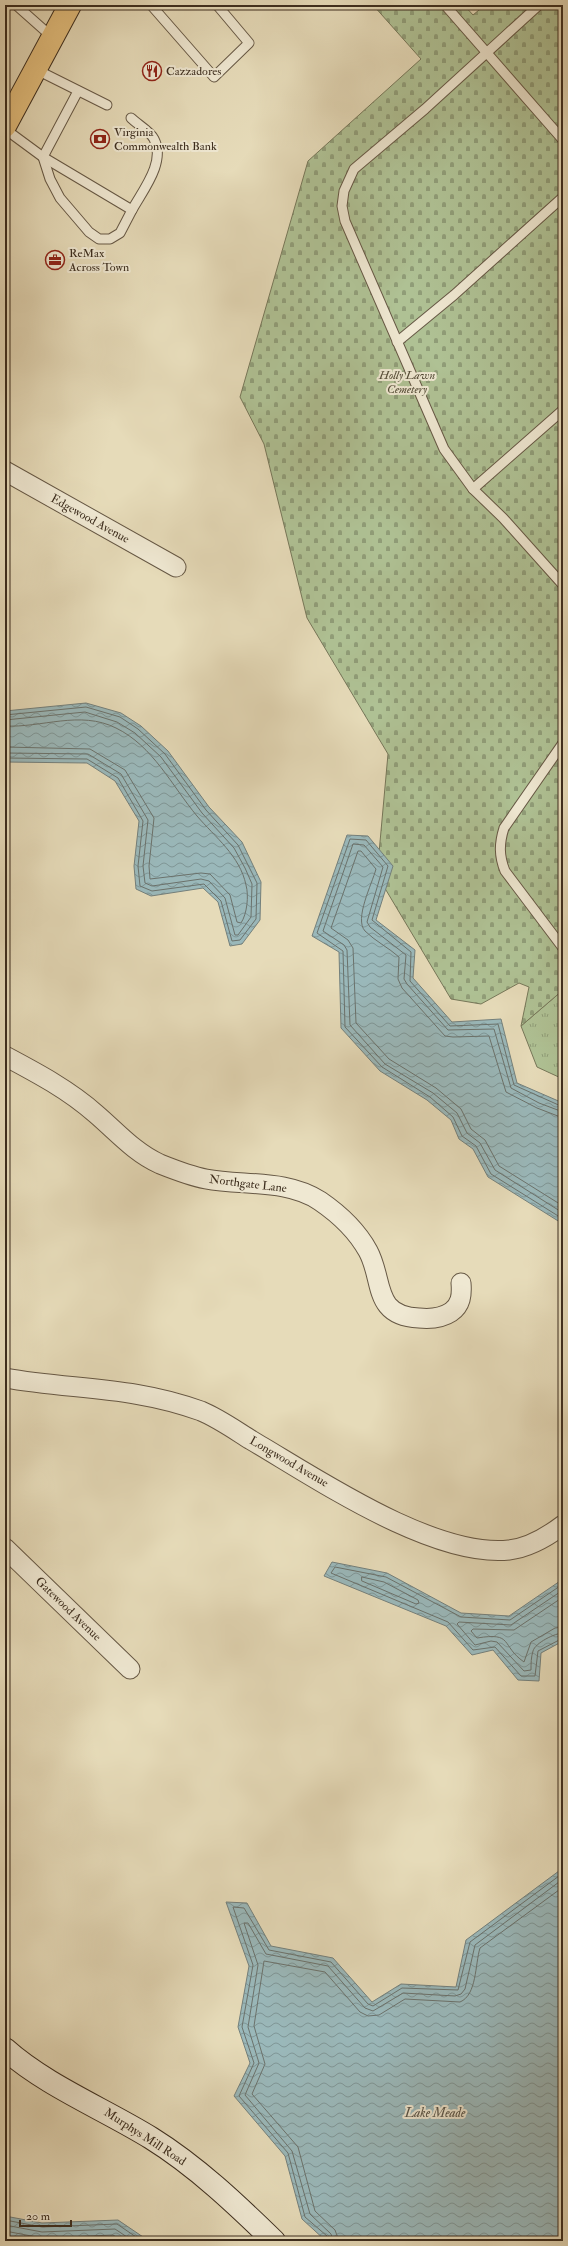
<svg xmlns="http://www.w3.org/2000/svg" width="568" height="2246" font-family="'IM FELL Double Pica',serif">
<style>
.grass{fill:url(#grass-tufts);stroke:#767759}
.cemetery{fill:url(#cemetery-stones);stroke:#767759}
.water{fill:url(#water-waves);stroke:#74807c}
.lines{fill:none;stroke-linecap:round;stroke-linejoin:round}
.shore{stroke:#6b726c;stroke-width:1}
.lane-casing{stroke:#665845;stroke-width:11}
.street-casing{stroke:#665845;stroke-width:21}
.secondary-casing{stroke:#3c2d1e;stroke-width:24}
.primary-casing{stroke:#3c2d1e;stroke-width:24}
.lane{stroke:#efe8d2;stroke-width:9}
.street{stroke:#efe8d2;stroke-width:19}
.secondary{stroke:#efe8d2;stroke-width:22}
.primary{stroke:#e3be7c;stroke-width:22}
.labels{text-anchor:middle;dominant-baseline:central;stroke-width:4;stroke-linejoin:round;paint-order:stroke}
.poi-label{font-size:12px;fill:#3c2d1e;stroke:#efe8d2;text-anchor:start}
.park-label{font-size:12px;font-style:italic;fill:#534b36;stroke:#efe8d2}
.street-label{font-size:12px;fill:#3c2d1e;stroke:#efe8d2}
.water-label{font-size:13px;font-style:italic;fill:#545045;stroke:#efe8d2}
</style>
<defs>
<pattern id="grass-tufts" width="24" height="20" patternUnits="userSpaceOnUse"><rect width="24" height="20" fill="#afc194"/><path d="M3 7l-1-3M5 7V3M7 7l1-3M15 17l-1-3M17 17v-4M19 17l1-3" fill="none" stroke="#909d78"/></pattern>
<pattern id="cemetery-stones" width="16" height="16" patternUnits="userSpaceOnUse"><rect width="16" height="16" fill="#afc194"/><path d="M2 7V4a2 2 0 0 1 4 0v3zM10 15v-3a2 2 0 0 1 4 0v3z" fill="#909d78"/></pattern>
<pattern id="water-waves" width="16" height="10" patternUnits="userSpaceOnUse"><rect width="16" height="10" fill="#9ab8ba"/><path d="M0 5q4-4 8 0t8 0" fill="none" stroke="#7f9697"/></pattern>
</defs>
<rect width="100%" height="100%" fill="#e6dbb9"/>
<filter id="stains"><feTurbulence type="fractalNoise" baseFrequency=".005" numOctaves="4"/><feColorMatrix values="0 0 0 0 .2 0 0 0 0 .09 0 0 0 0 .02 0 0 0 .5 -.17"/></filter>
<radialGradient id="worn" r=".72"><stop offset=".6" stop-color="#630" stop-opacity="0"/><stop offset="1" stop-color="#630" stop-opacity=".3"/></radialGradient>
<path class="grass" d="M563 990V1079L537 1067 521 1026Z"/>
<path class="cemetery" d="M373 5H464L473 15 485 5H563V990L521 1026 529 987 519 983 481 1004 451 999 377 875 388 754 307 618 264 444 240 397 308 161 421 59Z"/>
<g class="water">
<path d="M86 703 121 713 141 726 168 751 209 807 242 842 261 882 260 920 242 944 230 946 218 902 203 888 151 896 136 889 134 866 139 821 115 781 87 763 5 762V711Z"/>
<path d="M347 835 368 836 393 866 376 920 415 950 413 978 452 1022 501 1019 517 1083 563 1103V1224L488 1177 473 1149 459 1139 451 1120 427 1100 380 1071 341 1028 339 952 312 936Z"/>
<path d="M332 1562 387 1573 461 1613 509 1616 563 1579V1641L541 1653 539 1681 518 1680 493 1650 472 1655 446 1626 324 1576Z"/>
<path d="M563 1868V2241H326L302 2219 285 2156 234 2096 250 2063 238 2027 249 1966 226 1902 247 1903 271 1946 333 1958 372 2002 401 1984 456 1987 466 1940Z"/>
<path d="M5 2216 42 2223 118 2220 149 2241H5Z"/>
</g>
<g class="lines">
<g class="shore">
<path d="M5 715 86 707 120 717 138 729 165 754 206 810 238 845 257 883 256 919 240 940 232 941 221 901 204 884 152 891 140 886 138 866 143 821 118 778 87 759 5 758"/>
<path d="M5 720 85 712 117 722 135 733 161 757 202 813 234 848 245 868 252 884 251 917 238 935H235L225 898 209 881 201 879 152 886 145 883 143 866 148 820 121 774 88 754 5 753"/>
<path d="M5 726C42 728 80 710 116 728 153 746 172 786 197 816 215 837 240 856 246 885 249 896 247 914 241 923L237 922 230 895 210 874 201 873 150 879 149 866 154 818 125 770 90 749 5 747"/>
<path d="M563 1107 514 1085 498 1024 450 1026 410 981 411 952 372 920 388 866 366 840 350 839 317 933 343 951 345 1027 382 1067 430 1097 453 1117 462 1136 476 1146 491 1174 563 1219"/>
<path d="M563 1112 539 1103 511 1088 494 1029 448 1030 407 984 404 979 406 955 370 927 367 922 383 867 364 845 353 844 323 931 344 945 347 950 350 1025 385 1064 433 1093 457 1113 467 1133 480 1143 495 1170 563 1213"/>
<path d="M563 1118 537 1108 506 1092 489 1036 453 1037 445 1036 402 988 398 979 399 957C389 948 375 941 365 931 354 919 372 884 376 869L361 851H358L331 928 348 940 353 948 356 1023 389 1059 436 1088 461 1109 471 1129 485 1140 499 1166 563 1206"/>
<path d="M362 1577 384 1582 418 1600 419 1603 416 1604 362 1581Z"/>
<path d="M563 1584 510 1620 461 1617 386 1577 335 1567 331 1573 448 1622 473 1650 495 1647 521 1676H535L538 1651 563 1638"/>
<path d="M563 1590 511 1625 459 1622 457 1624 475 1645 491 1641 497 1642 524 1671 531 1670C531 1664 531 1657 533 1651 535 1643 555 1633 563 1633"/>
<path d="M563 1597 514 1630 473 1629 471 1631 477 1638C514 1632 500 1645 524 1662L531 1642 555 1628 563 1627"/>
<path d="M5 2220 42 2227 117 2224 142 2241"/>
<path d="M5 2225 42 2232 115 2229 133 2241"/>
<path d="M5 2231 42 2238 113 2235 123 2241"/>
<path d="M328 2241 327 2236 305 2217 288 2153 239 2096 254 2063 242 2027 253 1965 233 1907 244 1908 269 1950 331 1962 368 2004 373 2006 402 1988 458 1990 470 1942 563 1873"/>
<path d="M333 2241 331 2234 310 2214 292 2151 245 2095 259 2063 248 2027 258 1965 244 1923H248L266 1954 328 1966 365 2008 373 2011 403 1993 455 1996 461 1994 465 1989 475 1945 563 1879"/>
<path d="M339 2241 335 2230 315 2211 298 2147 252 2094 265 2064 254 2026 264 1961 325 1972 360 2012 368 2016 379 2015 405 1999 460 2002C477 1995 475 1964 480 1948L563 1887"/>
</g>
<defs>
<g id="lane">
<path d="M16 5 52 37"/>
<path d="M151 5 214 77 249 43 217 5"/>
<path d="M445 5 563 140"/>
<path d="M539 5 425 109 354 169 344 191 342 206 345 221 444 449 473 489 503 518 563 585"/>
<path d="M35 69 107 105"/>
<path d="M78 91 43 157 50 179 60 198 89 232 99 239H110L120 233 132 210"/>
<path d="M5 129 43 157 132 210C143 190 166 162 154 139 150 131 137 124 131 118"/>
<path d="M397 342 454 295 563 197"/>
<path d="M473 489 563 410"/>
<path d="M563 743 504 828C499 844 499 856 505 871L563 948"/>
</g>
<g id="street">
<path d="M5 471 176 567"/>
<path d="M5 1056C37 1073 69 1090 96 1114 117 1132 135 1153 160 1164 175 1170 190 1176 206 1179 243 1186 287 1179 320 1201 339 1214 357 1231 368 1251 384 1280 372 1316 419 1318 429 1319 442 1318 451 1312 461 1305 462 1295 461 1283"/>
<path d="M5 1378C73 1390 133 1386 201 1411 218 1418 235 1430 251 1440 316 1478 433 1558 509 1550 529 1548 547 1537 563 1525"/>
<path d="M5 1548 130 1669"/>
</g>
<path id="secondary" d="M5 2049C45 2085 104 2109 151 2138 196 2166 236 2204 274 2241"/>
<path id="primary" d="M5 126 70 5"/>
</defs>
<use href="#lane" class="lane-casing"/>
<use href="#street" class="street-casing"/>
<use href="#secondary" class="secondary-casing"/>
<use href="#primary" class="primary-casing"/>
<use href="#lane" class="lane"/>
<use href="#street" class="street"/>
<use href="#secondary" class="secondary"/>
<use href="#primary" class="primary"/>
</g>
<defs>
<symbol id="restaurant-ring" viewBox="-11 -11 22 22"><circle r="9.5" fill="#efe8d2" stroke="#8f2418" stroke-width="1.5"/><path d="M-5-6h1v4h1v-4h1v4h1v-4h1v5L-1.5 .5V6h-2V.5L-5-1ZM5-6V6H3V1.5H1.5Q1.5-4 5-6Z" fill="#8f2418"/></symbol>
<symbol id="bank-ring" viewBox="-11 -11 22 22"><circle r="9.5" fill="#efe8d2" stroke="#8f2418" stroke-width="1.5"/><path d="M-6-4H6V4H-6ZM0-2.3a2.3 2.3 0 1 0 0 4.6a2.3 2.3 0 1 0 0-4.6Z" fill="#8f2418"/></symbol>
<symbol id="office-ring" viewBox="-11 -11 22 22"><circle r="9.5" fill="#efe8d2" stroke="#8f2418" stroke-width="1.5"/><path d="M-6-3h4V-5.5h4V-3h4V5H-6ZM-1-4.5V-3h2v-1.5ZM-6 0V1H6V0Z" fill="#8f2418"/></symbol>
</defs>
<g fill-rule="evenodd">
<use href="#restaurant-ring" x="141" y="60" width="22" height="22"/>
<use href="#bank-ring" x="89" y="128" width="22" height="22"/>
<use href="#office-ring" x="44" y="249" width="22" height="22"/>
</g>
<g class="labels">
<g class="poi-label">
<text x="166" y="71">Cazzadores</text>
<text x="114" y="132">Virginia<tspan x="114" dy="14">Commonwealth Bank</tspan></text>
<text x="69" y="253">ReMax<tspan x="69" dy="14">Across Town</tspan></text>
</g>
<g class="park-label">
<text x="407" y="375">Holly Lawn<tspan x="407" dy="14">Cemetery</tspan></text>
</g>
<g class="street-label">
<text transform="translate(90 519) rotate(29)">Edgewood Avenue</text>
<text transform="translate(248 1184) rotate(7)">Northgate Lane</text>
<text transform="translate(289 1462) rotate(30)">Longwood Avenue</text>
<text transform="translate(68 1609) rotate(44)">Gatewood Avenue</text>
<text transform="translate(145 2137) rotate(33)">Murphys Mill Road</text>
</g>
<g class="water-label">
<text x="435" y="2113">Lake Meade</text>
</g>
</g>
<rect width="568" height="2246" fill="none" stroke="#e6dbb9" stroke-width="20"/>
<rect x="6" y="6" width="556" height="2234" fill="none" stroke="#3c2d1e" stroke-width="2"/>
<rect x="10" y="10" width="548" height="2226" fill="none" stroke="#3c2d1e"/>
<path d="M20 2220v6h51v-6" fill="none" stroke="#3c2d1e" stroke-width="2"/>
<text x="26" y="2220" font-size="12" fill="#3c2d1e" stroke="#efe8d2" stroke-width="3" paint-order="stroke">20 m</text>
<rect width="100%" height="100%" filter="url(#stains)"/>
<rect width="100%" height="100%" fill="url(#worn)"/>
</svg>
